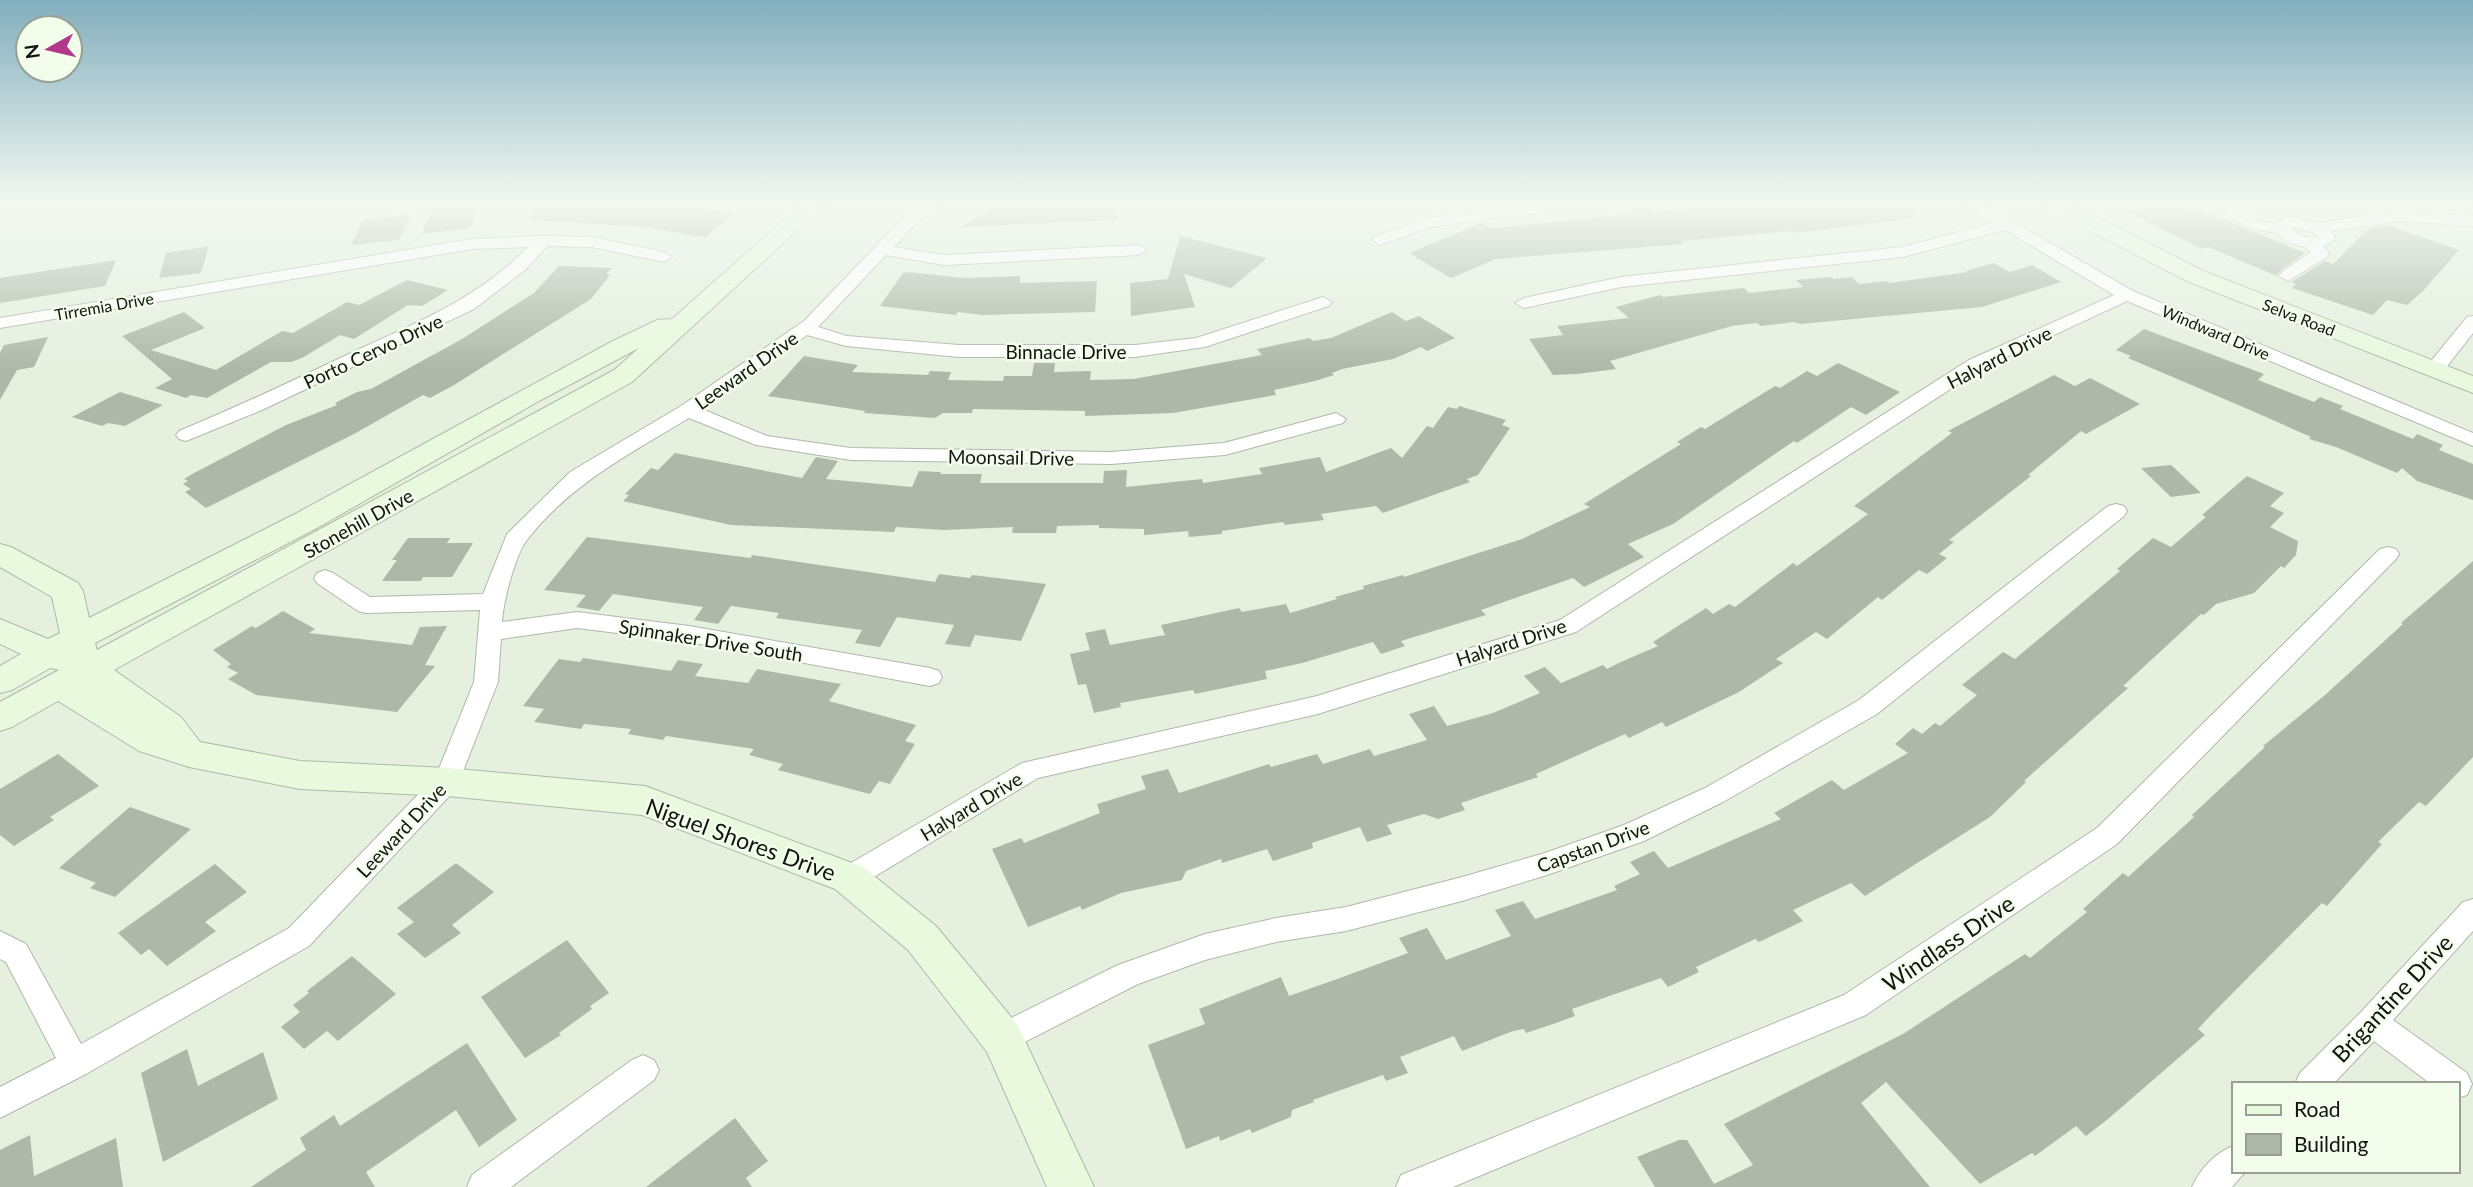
<svg xmlns="http://www.w3.org/2000/svg" width="2473" height="1187" font-family="Lato,sans-serif">
<style>
.building{fill:#aeb8a8}
.lines{fill:none;stroke-linecap:round;stroke-linejoin:round}
.street-casing{stroke:#aeb8a8;stroke-width:2}
.secondary-casing{stroke:#aeb8a8;stroke-width:2}
.street{fill:#fff;fill-rule:evenodd}
.secondary{fill:#e8f9de;fill-rule:evenodd}
.labels{text-anchor:middle;dominant-baseline:central;stroke-width:5;stroke-linejoin:round;paint-order:stroke}
.far-street-label{font-size:16px;fill:#11140f;stroke:#f2fdec}
.street-label{font-size:19px;fill:#11140f;stroke:#f2fdec}
.near-street-label{font-size:23px;fill:#11140f;stroke:#f2fdec}
</style>
<rect width="100%" height="100%" fill="#e5f0df"/>
<g class="building">
<path d="M532 203H674L734 213 706 237 696 236 644 227 531 220Z"/>
<path d="M999 203H1117L1118 220 962 227Z"/>
<path d="M1626 203H1647L1654 211 1766 203H1916L1917 218 1794 233 1792 231 1681 241 1683 244 1658 246 1496 259 1451 278 1409 253 1481 223 1488 227H1505L1633 213Z"/>
<path d="M480 204 470 228 421 234 433 208Z"/>
<path d="M2179 206 2186 211 2201 210 2305 253 2281 270 2277 276 2208 247 2202 249 2123 210Z"/>
<path d="M411 214 399 240 351 245 364 219Z"/>
<path d="M2387 225 2459 250 2423 291 2407 305 2387 300 2373 315 2292 288 2296 284 2291 282 2325 261 2333 264 2369 228Z"/>
<path d="M1180 236 1267 258 1231 288 1184 274 1195 307 1131 316 1130 283 1168 279Z"/>
<path d="M209 246 201 273 159 278 166 253Z"/>
<path d="M116 260 105 286 0 303V278Z"/>
<path d="M1994 263 2010 272 2032 265 2061 282 1982 307 1800 324 1794 322 1761 326 1757 323 1732 326 1610 361 1616 369 1577 374 1553 375 1529 339 1563 335 1557 326 1629 318 1616 307 1660 295 1663 297 1744 288 1749 293 1803 287 1796 280 1831 277 1834 279 1852 277 1859 284 1887 281 1889 283 1968 272 1966 271Z"/>
<path d="M559 266 612 268 606 274H610L607 279 591 299 454 385 430 398 423 395 354 434 206 508 185 492 191 489 183 484 188 481 184 479 194 473 286 425 337 405 335 403 357 392 371 389 462 339 534 293Z"/>
<path d="M909 272 964 278 1020 276V283L1097 281 1095 312 983 315 958 312 956 315 880 306 903 273Z"/>
<path d="M407 280 448 290 422 306 408 305 354 339 340 335 302 358 291 362H271L207 398 191 395 186 398 155 388 172 379 122 336 184 312 205 328 151 350 216 370 282 331 293 333 347 302 359 305Z"/>
<path d="M1392 312 1406 321 1419 316 1455 338 1427 351 1421 347 1393 359 1342 369 1332 373 1334 375 1315 381 1274 390 1276 395 1173 413 1085 416V411L973 409 972 413H943L935 418 864 413 865 411 768 396 804 356 858 365 852 372 928 375 930 371 951 372 948 380 1003 381 1004 376H1032L1034 363H1055L1054 372 1091 371 1090 380 1134 379 1262 355 1257 349 1310 338 1313 341 1331 338Z"/>
<path d="M2144 329 2264 374 2258 380 2314 402 2320 397 2343 406 2340 409 2413 439 2417 434 2443 445 2439 450 2473 464V500L2417 481 2402 468 2397 473 2336 447 2309 439 2311 437 2250 410 2128 358 2131 356 2116 350Z"/>
<path d="M48 337 34 367 17 370 0 400V353L4 345Z"/>
<path d="M1838 363 1900 392 1866 415 1851 407 1797 443 1794 441 1673 524 1628 544 1644 557 1584 587 1573 578 1481 610 1486 615 1401 641 1405 646 1381 654 1373 642 1302 663 1265 671 1267 679 1195 694 1193 690 1120 703 1121 707 1094 713 1086 684 1078 685 1070 654 1090 650 1085 633 1105 629 1110 645 1165 635 1161 625 1239 608 1242 612 1286 604 1290 613 1337 599 1335 597 1364 589 1363 586 1403 575 1404 577 1522 539 1590 507 1584 504 1681 444 1677 442 1701 427 1705 429 1775 386 1780 388 1807 371 1817 376Z"/>
<path d="M2054 375 2075 386 2090 378 2140 404 2086 434 2081 431 2028 475 2031 476 1949 540 1954 542 1939 554 1947 558 1927 574 1919 570 1882 600 1878 597 1827 639 1816 632 1776 659 1783 663 1739 692 1666 727 1662 722 1629 738 1625 734 1536 774 1538 777 1461 803 1465 810 1438 819 1424 814 1387 825 1392 834 1367 842 1360 827 1312 843 1313 848 1273 861 1267 849 1222 863 1221 859 1186 871 1182 880 1121 893 1082 910 1080 906 1028 927 992 849 1021 838 1024 843 1100 813 1097 804 1146 789 1141 776 1168 769 1179 793 1269 764 1271 767 1317 754 1323 764 1370 749 1374 756 1427 740 1409 714 1434 706 1447 726 1493 713 1540 693 1524 676 1545 667 1561 683 1603 665 1607 669 1623 661 1658 646 1653 642 1706 608 1713 614 1729 604 1735 607 1793 563 1797 566 1868 514 1854 506 1952 433 1948 431Z"/>
<path d="M120 392 163 405 125 426 108 423 102 426 72 417Z"/>
<path d="M1459 406 1506 420 1502 425 1510 428 1478 475 1467 479 1470 482 1383 513 1376 506 1321 514 1324 520 1285 525 1283 522 1222 531V534L1189 537 1188 531 1144 535V529L1099 528V525L1057 526 1056 533H1012L1013 527 944 530 896 527 894 532 731 525 623 501 629 495 625 494 651 468 658 470 675 453 802 478 816 457 838 461 826 479 912 487 919 471 941 472 940 474H982L980 483H1103L1104 471 1127 470 1126 487 1202 479 1203 483 1262 474 1259 468 1320 457 1326 472 1391 448 1402 458 1427 426 1433 428 1448 407 1457 409Z"/>
<path d="M2171 465 2201 493 2171 497 2141 468Z"/>
<path d="M2247 476 2284 493 2270 506 2284 513 2270 527 2298 541 2296 555 2284 568 2281 566 2254 593 2216 604 2204 615 2201 614 2123 686 2128 688 2024 781 2026 782 1990 817 1865 896 1851 883 1793 910 1803 921 1759 942 1755 939 1696 967 1699 972 1668 987 1661 978 1572 1009 1575 1016 1556 1023 1526 1033 1524 1029 1513 1031 1462 1051 1454 1036 1400 1057 1408 1073 1386 1081 1383 1075 1313 1100 1314 1102 1292 1110 1291 1117 1252 1133 1250 1129 1220 1141 1219 1136 1186 1149 1148 1045 1205 1024 1199 1009 1281 977 1289 996 1340 978 1408 953 1399 938 1427 928 1446 960 1511 936 1495 910 1523 901 1535 919 1617 890 1614 886 1640 874 1630 862 1654 851 1668 868 1781 819 1774 813 1832 780 1844 790 1908 753 1895 744 1913 728 1922 734 1935 723 1940 726 1977 695 1962 685 2003 652 2015 659 2120 571 2117 569 2153 538 2171 547 2206 517 2202 515Z"/>
<path d="M587 537 751 558 752 555 935 582 939 574 970 578 972 575 1046 584 1021 641 975 635 970 647 945 644 954 625 897 617 880 647 855 643 862 630 776 618 779 613 731 606 718 624 694 620 703 607 613 594 599 611 576 607 586 595 544 590Z"/>
<path d="M408 538H450L447 543H473L452 577H423L421 581H382L397 560H392Z"/>
<path d="M2473 561V757L2426 806 2419 802 2378 842 2382 844 2327 906 2322 903 2210 1016 2198 1029 2205 1035 2108 1119 2086 1136 2076 1126 2035 1156 2032 1153 1980 1184 1886 1082 1861 1103 1930 1187H1655L1637 1157 1679 1140H1687L1714 1184 1753 1165 1724 1124 1903 1034 2025 954 2030 958 2087 912 2083 909 2123 873 2128 877 2194 817 2192 815 2265 747 2263 746 2325 695 2403 624 2401 623Z"/>
<path d="M283 611 315 629 309 633 412 645 420 627 447 626 425 665 435 666 397 712 256 695 228 679 238 673 227 667 231 664 213 650 252 626 256 628Z"/>
<path d="M583 658 671 671 678 660 703 664 695 676 748 683 757 669 841 684 829 701 916 725 905 741 915 744 890 784 879 781 870 794 778 770 783 764 749 755 754 749 666 736 663 740 628 734 631 729 584 724 581 729 534 722 544 709 523 706 551 669 559 659 580 662Z"/>
<path d="M58 754 99 786 50 817 54 820 14 846 0 835V789Z"/>
<path d="M130 807 191 829 115 897 90 888 96 883 59 868Z"/>
<path d="M456 863 494 892 452 925 461 933 425 958 397 934 414 922 397 908Z"/>
<path d="M215 864 247 892 205 922 216 931 167 966 149 949 141 955 118 933Z"/>
<path d="M567 940 609 993 590 1006 592 1009 559 1033 561 1035 525 1058 481 997Z"/>
<path d="M352 956 396 994 338 1041 327 1031 304 1049 281 1027 300 1012 293 1005 309 993 307 991Z"/>
<path d="M467 1043 517 1120 479 1147 456 1110 366 1172 375 1187H251L306 1150 300 1138 334 1115 340 1126Z"/>
<path d="M187 1049 198 1086 263 1052 278 1099 163 1162 141 1073Z"/>
<path d="M735 1118 768 1161 746 1178 752 1187H646Z"/>
<path d="M30 1135 34 1176 116 1138 123 1187H0V1150Z"/>
</g>
<g class="lines">
<defs>
<g id="street">
<path d="M928 203H948L916 223 894 247 944 255 1139 245 1147 250 1139 255 944 265 886 255 818 327 847 336 959 345H1135L1196 338 1323 297 1332 302 1329 306 1205 347 1135 357H959L846 346 807 335 702 409 767 436 851 448 1111 452 1224 443 1336 413 1346 419 1343 423 1225 455 1111 464 851 460 756 445 689 418C631 453 569 485 527 540 515 555 503 603 502 622L577 612 689 626 930 668 939 671 942 677 939 683 930 686 689 642 577 628 501 639 498 682 456 789 309 946 86 1074 0 1118V1087L56 1058 6 962 0 959V931L26 944 81 1044 289 928 436 776 474 682 480 610 366 613 358 611 317 583 314 578 317 573 325 570 333 573 370 597 483 594 507 534 570 472 681 406 804 321 904 217Z"/>
<path d="M1541 203H1584L1576 208 1430 227 1380 245 1372 240 1374 237 1427 218Z"/>
<path d="M1962 203H1981L2133 291 2473 433V446L2127 301 1983 368 1576 632 1318 714 1038 778 859 886 849 890 839 886 835 878 839 870 1022 763 1317 696 1560 620 1969 360 2114 295 2005 230 1903 257 1621 287 1524 308 1515 303 1524 298 1621 277 1902 247 1993 223Z"/>
<path d="M2205 203H2225L2260 221 2275 223 2291 217 2317 223 2398 211 2473 216V226L2398 221 2331 231 2336 239 2323 246 2329 253 2327 257 2288 281 2279 276 2282 272 2311 252 2305 247 2289 243 2277 233 2250 228ZM2292 227 2312 232 2319 237H2304L2291 229Z"/>
<path d="M543 236 592 237 664 252 672 257 664 262 592 247 547 246 525 270 474 309 262 410 186 441 179 439 176 435 179 431C239 406 297 379 355 351 420 321 477 299 528 247L472 249 0 328V318L472 239Z"/>
<path d="M2473 316V333L2441 374H2427L2425 370 2427 366 2467 317Z"/>
<path d="M2116 504 2124 506 2127 511 2124 516 1877 714 1723 802 1644 841 1547 875 1462 901 1346 931 1276 942 1205 960 1138 984 1013 1048 1002 1052 991 1048 987 1038 991 1028 1118 965 1205 934 1276 918 1346 907 1462 877 1545 853 1624 825 1705 788 1859 700 2108 506Z"/>
<path d="M2388 547 2396 549 2399 554 2396 559 2117 844 1866 1015 1453 1187H1396L1401 1175 1844 995 2097 828 2380 549Z"/>
<path d="M2473 899V931L2393 1020 2467 1073 2472 1084 2467 1095 2457 1098V1084H2431L2374 1041 2333 1084H2295L2300 1073 2361 1012 2463 902Z"/>
<path d="M643 1055 654 1060 659 1070 654 1080 511 1187H467L472 1175 632 1060Z"/>
<path d="M2233 1146V1171H2246L2232 1187H2192C2200 1169 2215 1153 2233 1146Z"/>
</g>
<g id="secondary">
<path d="M803 203H827L632 382 114 670 181 717 200 742 300 761 447 768 645 786 863 867 936 926 1017 1024 1094 1187H1047L987 1052 908 950 835 889 642 815 447 796 300 789 189 767 139 751 58 701 12 727 0 731V702L59 670 50 668 12 690 0 693V666L21 654 0 644V619L48 639 60 633 52 597 0 567V544L11 547 78 583 83 591 89 618 295 514 611 342 657 320 672 319ZM639 348 614 370 97 650 95 643 317 528 539 401Z"/>
<path d="M2043 203H2071L2203 271 2473 376V393L2187 281 2046 208Z"/>
</g>
</defs>
<use href="#street" class="street-casing"/>
<use href="#secondary" class="secondary-casing"/>
<use href="#street" class="street"/>
<use href="#secondary" class="secondary"/>
</g>
<linearGradient id="sky" x2="0" y2="1"><stop stop-color="#82aebd"/><stop offset="0.55" stop-color="#f3f8f1"/><stop offset="1" stop-color="#f3f8f1" stop-opacity="0"/></linearGradient>
<rect width="2473" height="369" fill="url(#sky)"/>
<g class="labels">
<g class="far-street-label">
<text transform="translate(104 306) rotate(-10)">Tirremia Drive</text>
<text transform="translate(2299 317) rotate(21)">Selva Road</text>
<text transform="translate(2216 332) rotate(23)">Windward Drive</text>
</g>
<g class="street-label">
<text transform="translate(373 351) rotate(-25)">Porto Cervo Drive</text>
<text x="1066" y="351">Binnacle Drive</text>
<text transform="translate(1999 357) rotate(-27)">Halyard Drive</text>
<text transform="translate(746 370) rotate(-35)">Leeward Drive</text>
<text transform="translate(1011 457) rotate(1)">Moonsail Drive</text>
<text transform="translate(358 523) rotate(-29)">Stonehill Drive</text>
<text transform="translate(711 640) rotate(9)">Spinnaker Drive South</text>
<text transform="translate(1511 642) rotate(-18)">Halyard Drive</text>
<text transform="translate(971 806) rotate(-31)">Halyard Drive</text>
<text transform="translate(401 830) rotate(-47)">Leeward Drive</text>
<text transform="translate(1593 846) rotate(-20)">Capstan Drive</text>
</g>
<g class="near-street-label">
<text transform="translate(741 839) rotate(20)">Niguel Shores Drive</text>
<text transform="translate(1948 943) rotate(-34)">Windlass Drive</text>
<text transform="translate(2392 998) rotate(-47)">Brigantine Drive</text>
</g>
</g>
<rect x="2232" y="1082" width="228" height="91" fill="#f2fdec" stroke="#98a094" stroke-width="2"/>
<rect x="2246" y="1105" width="35" height="10" fill="#e8f9de" stroke="#98a094" stroke-width="2"/>
<text x="2294" y="1117" font-size="21" fill="#11140f">Road</text>
<rect x="2246" y="1134" width="35" height="21" fill="#aeb8a8" stroke="#98a094" stroke-width="2"/>
<text x="2294" y="1152" font-size="21" fill="#11140f">Building</text>
<g transform="translate(49 49) rotate(262)"><circle r="33" fill="#f2fdec" stroke="#98a094" stroke-width="2"/>
<path d="M0-5L12 26L0 18L-12 26Z" fill="#b4388a"/>
<text y="-10" font-size="19" font-weight="bold" text-anchor="middle" fill="#11140f">N</text>
</g>
</svg>
